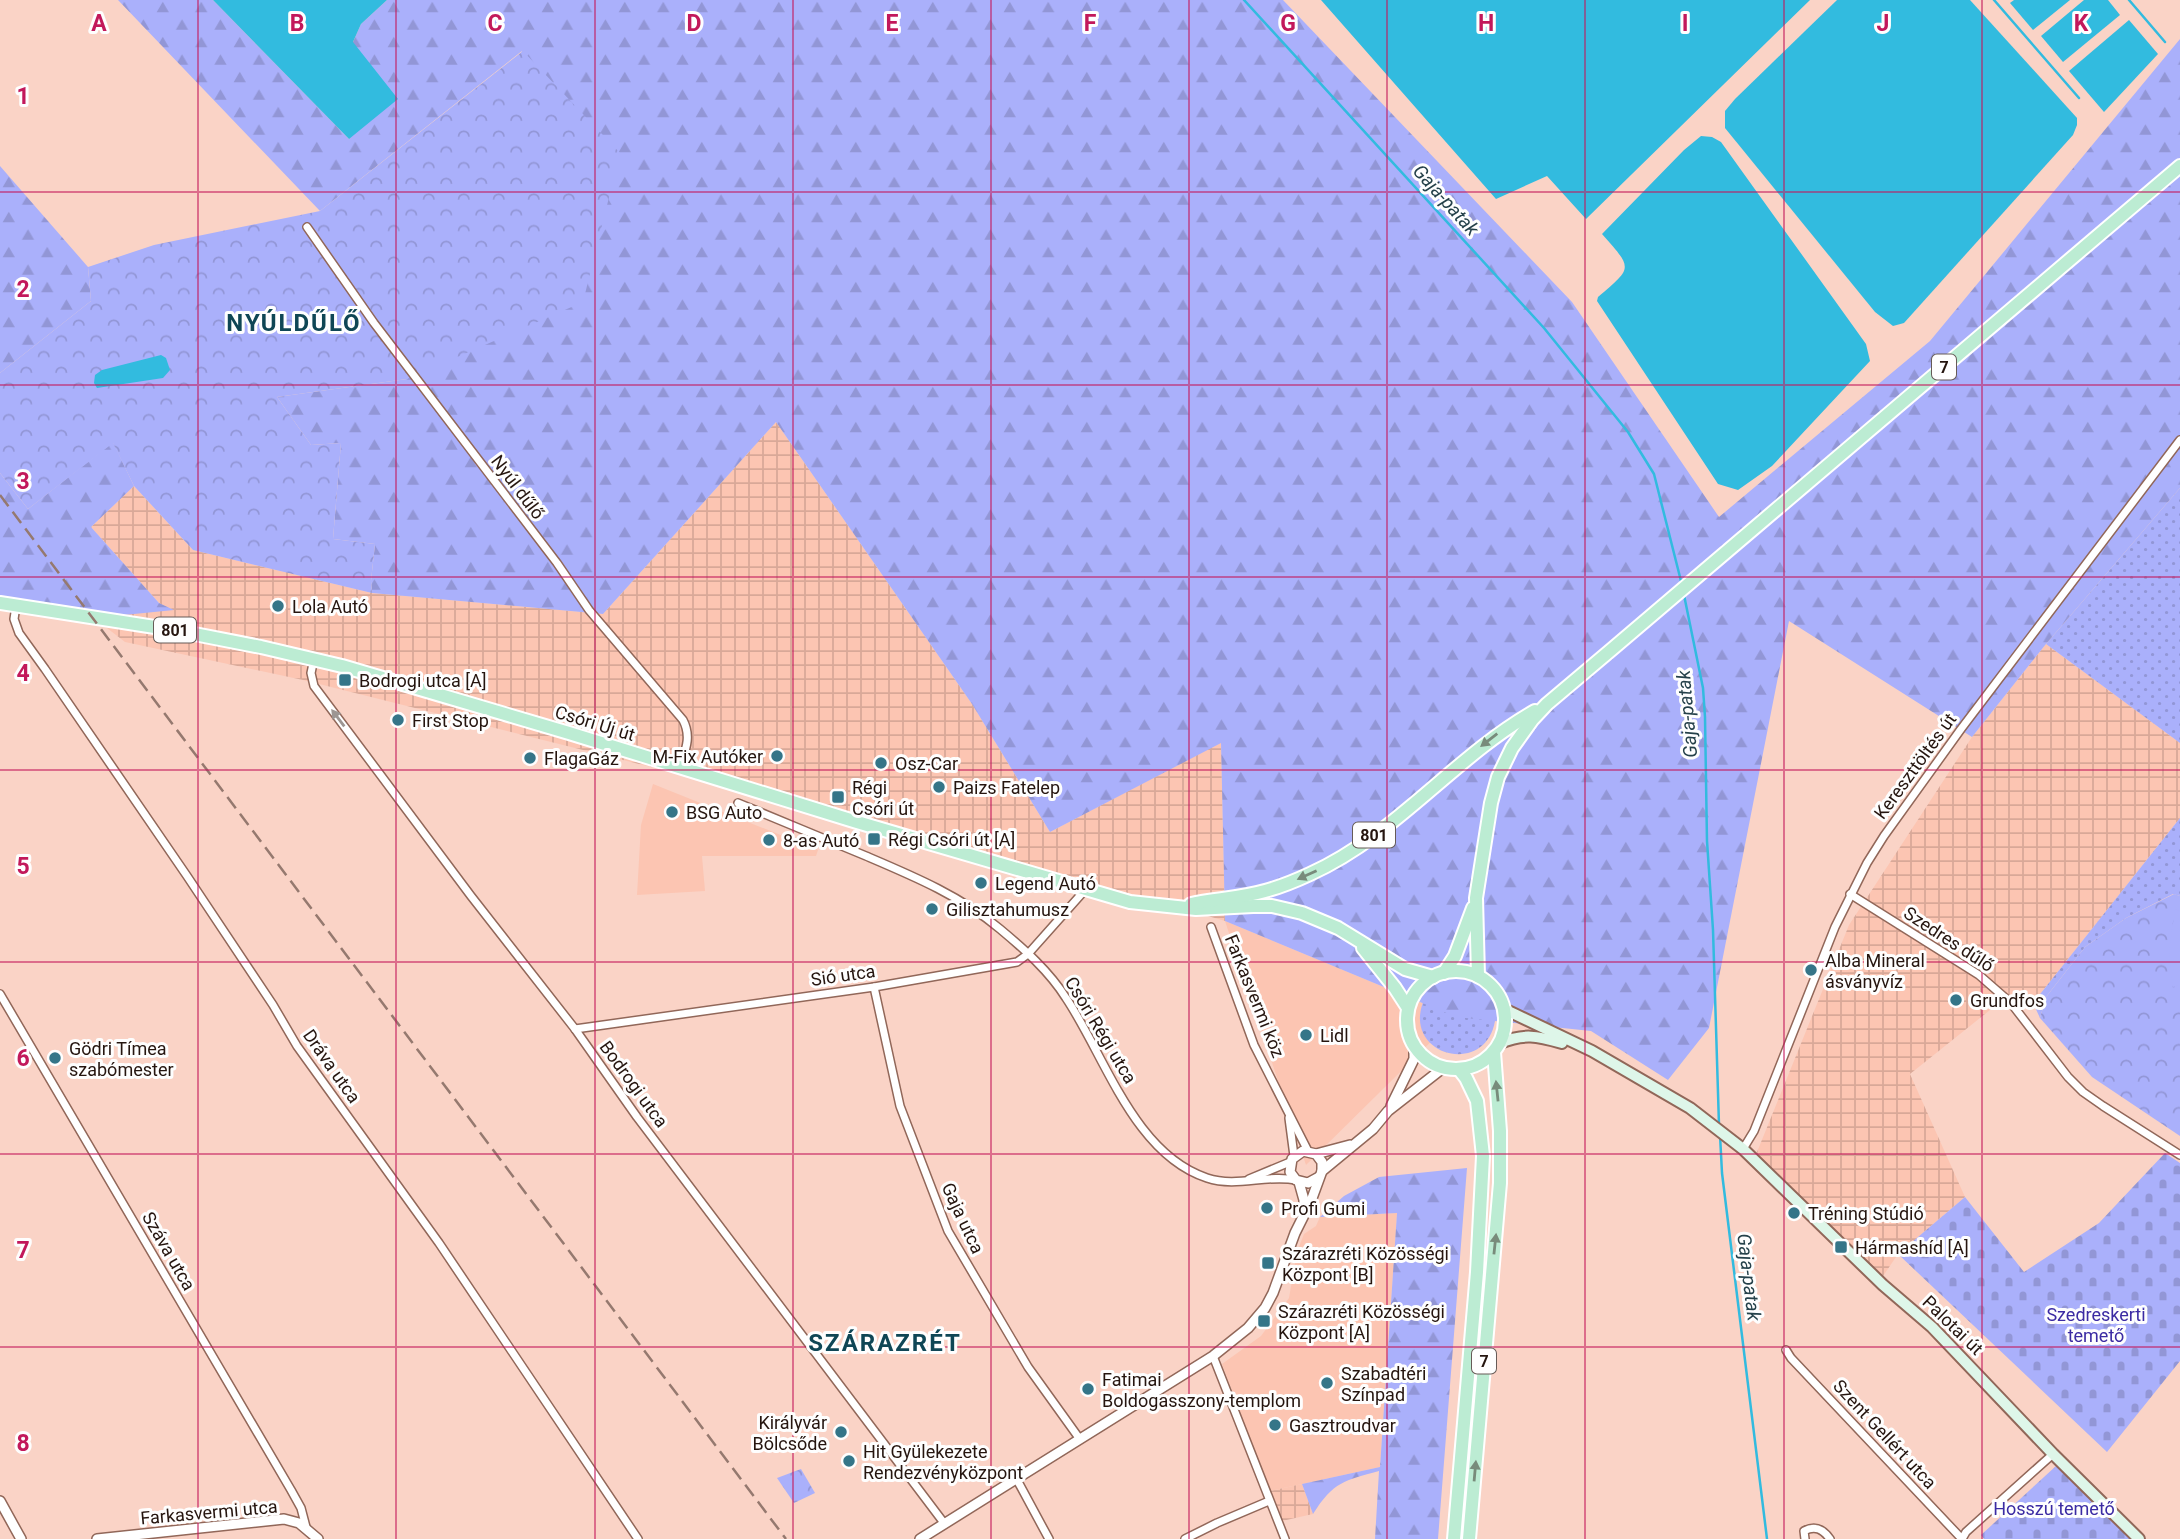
<svg xmlns="http://www.w3.org/2000/svg" width="2180" height="1539" font-family="Roboto,sans-serif">
<style>
.built{fill:#fcc5b2}
.industrial{fill:url(#industrial-grid)}
.grass{fill:url(#grass-dots)}
.forest{fill:url(#forest-firs)}
.cemetery{fill:url(#cemetery-stones)}
.park{fill:url(#park-crowns)}
.pitch{fill:#aab0fb}
.water{fill:#32bbdf}
.lines{fill:none;stroke-linecap:round;stroke-linejoin:round}
.stream{stroke:#32bbdf;stroke-width:2.5}
.minor-casing{stroke:#916759;stroke-width:10}
.tertiary-casing{stroke:#916759;stroke-width:12}
.secondary-casing{stroke:#916759;stroke-width:14}
.primary-casing{stroke:#fff;stroke-width:16}
.minor{stroke:#fff;stroke-width:7}
.tertiary{stroke:#fff;stroke-width:9}
.secondary{stroke:#def6e9;stroke-width:10}
.primary{stroke:#bcecd3;stroke-width:12}
.rail{stroke:#95796f;stroke-width:2.5;stroke-dasharray:14 7;stroke-linecap:butt}
.oneway{fill:#9d9693}
.oneway2{fill:#788b7b}
.grid{fill:none;stroke:#c2185b;stroke-width:2;stroke-opacity:0.55}
.poi-dot{fill:#357588;stroke:#fefefe;stroke-width:2.5}
.labels{text-anchor:middle;dominant-baseline:central;stroke-width:6;stroke-linejoin:round;paint-order:stroke}
.shield{fill:#fefefe;stroke:#665b57;stroke-width:2}
.shield-label{font-size:16px;font-weight:bold;fill:#25150f}
.street-label{font-size:18px;fill:#25150f;stroke:#fefefe}
.poi-label{font-size:18px;fill:#25150f;stroke:#fefefe;text-anchor:start}
.park-label{font-size:18px;fill:#3b2ba3;stroke:#fefefe}
.water-label{font-size:19px;font-style:italic;fill:#25414a;stroke:#fefefe}
.district-label{font-size:24px;font-weight:bold;letter-spacing:2px;fill:#0f4655;stroke:#fefefe}
.grid-label{font-size:23px;text-anchor:middle;font-weight:bold;fill:#c2185b;stroke:#fefefe;stroke-width:6;stroke-linejoin:round;paint-order:stroke}
</style>
<defs>
<pattern id="industrial-grid" width="8" height="8" patternUnits="userSpaceOnUse" patternTransform="scale(1.75)"><rect width="8" height="8" fill="#fcc5b2"/><path d="M0 4h8M4 0v8" fill="none" stroke="#d8a898"/></pattern>
<pattern id="grass-dots" width="8" height="8" patternUnits="userSpaceOnUse" patternTransform="scale(1.75)"><rect width="8" height="8" fill="#aab0fb"/><path d="M2 2h.1M6 6h.1" fill="none" stroke="#9296d6" stroke-width="1.8" stroke-linecap="round"/></pattern>
<pattern id="forest-firs" width="22" height="20" patternUnits="userSpaceOnUse" patternTransform="scale(1.75)"><rect width="22" height="20" fill="#aab0fb"/><path d="M5 1l3.5 6h-7zM16 11l3.5 6h-7z" fill="#9296d6"/></pattern>
<pattern id="cemetery-stones" width="16" height="16" patternUnits="userSpaceOnUse" patternTransform="scale(1.75)"><rect width="16" height="16" fill="#aab0fb"/><path d="M2 7V4a2 2 0 0 1 4 0v3zM10 15v-3a2 2 0 0 1 4 0v3z" fill="#9296d6"/></pattern>
<pattern id="park-crowns" width="20" height="18" patternUnits="userSpaceOnUse" patternTransform="scale(1.75)"><rect width="20" height="18" fill="#aab0fb"/><path d="M2 6a3 3 0 1 1 6 0M12 15a3 3 0 1 1 6 0" fill="none" stroke="#9296d6"/></pattern>
</defs>
<rect width="100%" height="100%" fill="#fad3c6"/>
<g class="built">
<path d="M653 784 818 850 816 856H702L705 891 637 895 641 825Z"/>
<path d="M1225 921 1456 1017 1306 1165Z"/>
<path d="M1397 1213 1380 1467 1270 1491 1222 1364 1261 1336 1289 1298 1297 1252 1304 1234 1316 1226 1320 1217Z"/>
</g>
<g class="industrial">
<path d="M776 422 972 704 1050 832 1221 742 1225 921 1143 897 663 770 303 680 125 642 94 618 172 609 159 603 91 527 134 486 193 550 372 593 603 614Z"/>
<path d="M2046 644 2180 743V818L2033 1003 2000 1002 1910 1074 1965 1197 1898 1254 1877 1285 1772 1183 1757 1152 1849 925 1972 737Z"/>
<path d="M1302 1484 1313 1514 1282 1521 1270 1491Z"/>
</g>
<g class="grass">
<path d="M2180 488V743L2046 644Z"/>
<path d="M2180 818V896L2173 894 2126 918 2085 947 2046 997 2040 1018 2033 1003Z"/>
<path d="M1427 994 1496 1013C1492 1083 1393 1055 1427 994Z"/>
</g>
<g class="forest">
<path d="M118 0H213L349 139 353 42 361 24 387 0H1283L1572 302 1719 517 1930 341 2180 39V488L2046 644 1972 737 1789 621 1709 1028 1668 1080 1591 1031 1456 1017 1225 921 1221 743 1050 832 972 704 776 422 603 614 372 593 371 581 375 544 333 539 341 443 311 445 277 397 407 379 522 51 320 211Z"/>
<path d="M0 166 88 267 91 301 0 373Z"/>
<path d="M113 442 134 486 91 527 159 603 174 610 94 618 0 603V473L28 509Z"/>
<path d="M1467 1168 1438 1539H1375L1379 1471C1344 1481 1334 1481 1313 1514L1302 1484 1380 1467 1397 1213 1320 1217 1344 1196 1379 1177Z"/>
</g>
<g class="cemetery">
<path d="M2165 1153 2180 1163V1361L2107 1452 1898 1254 1965 1197 2024 1272 2099 1223Z"/>
<path d="M2056 1466 2130 1539H1984L1981 1535Z"/>
</g>
<g class="park">
<path d="M523 51 620 153 583 302 407 379 277 397 311 445 341 443 333 539 375 544 371 581 372 593 193 550 134 486 113 443 28 509 0 473V373L91 301 88 267 154 245 320 211Z"/>
<path d="M2174 894 2180 896V1136L2092 1077 2040 1018 2046 997 2085 947 2126 918Z"/>
<path d="M801 1469 815 1493 794 1503 777 1478Z"/>
</g>
<path class="pitch" d="M2175 909 2180 911V985L2173 987 2169 950Z"/>
<g class="water">
<path d="M213 0H387L361 24 353 42 398 99 349 139Z"/>
<path d="M1321 0H1810L1586 219 1547 176 1496 199Z"/>
<path d="M1837 0H1970L2077 118V125L2073 135 1904 323 1893 326 1875 312 1725 128V111L1735 99Z"/>
<path d="M2014 0H2070L2033 30 2010 3Z"/>
<path d="M2084 0H2108L2120 15 2063 62 2041 36Z"/>
<path d="M2129 20 2158 54 2104 112 2069 71Z"/>
<path d="M1701 136 1712 137 1721 142 1866 344 1870 361 1772 466 1738 490 1718 484 1597 301 1598 297C1633 267 1633 269 1602 234L1684 150Z"/>
<path d="M161 355 166 358 170 370 163 378 97 388 94 383 95 375 102 370Z"/>
</g>
<g class="lines">
<g class="stream">
<path d="M1244 0 1544 328 1628 432 1654 474 1682 585"/>
<path d="M1994 0 2079 98"/>
<path d="M2129 0 2165 42"/>
<path d="M1684 595 1703 688 1705 717 1707 841 1713 930 1719 1125"/>
<path d="M1720 1135 1722 1173 1767 1539"/>
</g>
<defs>
<g id="minor">
<path d="M307 227 374 323 557 563 589 610 683 720C692 737 685 751 680 767"/>
<path d="M16 606 14 619 19 633 45 669 187 876 273 1005 297 1046 439 1243 638 1539"/>
<path d="M314 659 311 673 314 686 471 896 575 1029 637 1117 944 1523"/>
<path d="M738 803C781 821 823 838 866 856 913 876 961 896 1000 929 1024 949 1049 971 1066 998 1105 1056 1134 1154 1207 1178 1237 1188 1266 1174 1296 1180"/>
<path d="M1850 894 1979 975 2011 1003 2068 1077 2083 1092 2103 1106 2180 1155"/>
<path d="M1211 927 1254 1045 1308 1151"/>
<path d="M874 987 900 1106 948 1231 1028 1367 1079 1438"/>
<path d="M0 994 291 1490 301 1508 306 1527"/>
<path d="M575 1029 874 987 1017 962 1028 954 1085 890"/>
<path d="M1289 1118 1294 1156"/>
<path d="M1743 1149 1754 1131 1835 927 1867 863 1884 836 1961 729 2180 440"/>
<path d="M1249 1179 1290 1162"/>
<path d="M1786 1350 1791 1358 1962 1539"/>
<path d="M1213 1356 1285 1539"/>
<path d="M1016 1478 1049 1539"/>
<path d="M1185 1539 1217 1523 1269 1501"/>
<path d="M1805 1539 1804 1531C1815 1525 1823 1529 1830 1539"/>
<path d="M1962 1539 1966 1532 2053 1454"/>
</g>
<g id="tertiary">
<path d="M1391 1106 1414 1059V1046"/>
<path d="M1316 1154 1350 1145"/>
<path d="M1319 1177 1308 1183 1296 1180 1290 1172 1292 1159 1303 1151 1316 1154 1322 1162V1171"/>
<path d="M1299 1182 1304 1200V1211"/>
<path d="M0 1501 21 1539"/>
<path d="M97 1539 284 1519 299 1523 318 1539"/>
<path d="M920 1539 1213 1356 1248 1328 1265 1308 1273 1293 1295 1233 1311 1201 1322 1171 1373 1129 1388 1111 1443 1068"/>
</g>
<g id="secondary">
<path d="M1504 1009 1592 1051 1690 1108 1743 1149 1883 1285 1932 1327 2053 1454 2139 1539"/>
<path d="M1500 1043C1524 1033 1537 1036 1562 1043"/>
</g>
<g id="primary">
<path d="M0 603 174 630 261 647 342 666 569 733 857 822 1130 902 1196 909 1253 906H1272L1302 913 1338 928 1405 969 1433 977"/>
<path d="M1191 904C1215 899 1241 898 1265 891 1280 887 1295 881 1310 874 1395 836 1454 757 1535 711"/>
<path d="M1363 948 1395 988 1408 1008"/>
<circle cx="1456" cy="1020" r="49"/>
<path d="M1444 973 1455 956 1473 908"/>
<path d="M1478 976 1476 898 1491 803 1498 777 1512 748 1532 720 1547 704 1611 650 2180 166"/>
<path d="M1454 1539 1477 1272 1483 1156 1477 1101 1466 1078 1459 1069"/>
<path d="M1469 1539 1500 1183V1131L1494 1052"/>
</g>
</defs>
<use href="#minor" class="minor-casing"/>
<use href="#tertiary" class="tertiary-casing"/>
<use href="#secondary" class="secondary-casing"/>
<use href="#primary" class="primary-casing"/>
<use href="#minor" class="minor"/>
<use href="#tertiary" class="tertiary"/>
<use href="#secondary" class="secondary"/>
<use href="#primary" class="primary"/>
<path class="rail" d="M0 495 786 1539"/>
</g>
<defs><path id="oneway-solid" d="M-6-.8H1V-3.2L6.5 0L1 3.2V.8H-6Z" transform="scale(1.75)"/></defs>
<use class="oneway" href="#oneway-solid" transform="translate(338 718) rotate(-127)"/>
<g class="oneway2">
<use href="#oneway-solid" transform="translate(1489 740) rotate(142)"/>
<use href="#oneway-solid" transform="translate(1307 875) rotate(156)"/>
<use href="#oneway-solid" transform="translate(1497 1091) rotate(-96)"/>
<use href="#oneway-solid" transform="translate(1495 1244) rotate(-84)"/>
<use href="#oneway-solid" transform="translate(1475 1471) rotate(-85)"/>
</g>
<path class="grid" d="M198 0V1539M396 0V1539M595 0V1539M793 0V1539M991 0V1539M1189 0V1539M1387 0V1539M1585 0V1539M1784 0V1539M1982 0V1539M0 192H2180M0 385H2180M0 577H2180M0 770H2180M0 962H2180M0 1154H2180M0 1347H2180"/>
<g class="poi-dot">
<circle cx="278" cy="606" r="7"/>
<rect x="338" y="673" width="14" height="14" rx="3.5"/>
<circle cx="398" cy="720" r="7"/>
<circle cx="777" cy="756" r="7"/>
<circle cx="530" cy="758" r="7"/>
<circle cx="881" cy="763" r="7"/>
<circle cx="939" cy="787" r="7"/>
<rect x="831" y="790" width="14" height="14" rx="3.5"/>
<circle cx="672" cy="812" r="7"/>
<rect x="867" y="832" width="14" height="14" rx="3.5"/>
<circle cx="769" cy="840" r="7"/>
<circle cx="981" cy="883" r="7"/>
<circle cx="932" cy="909" r="7"/>
<circle cx="1811" cy="970" r="7"/>
<circle cx="1956" cy="1000" r="7"/>
<circle cx="1306" cy="1035" r="7"/>
<circle cx="55" cy="1058" r="7"/>
<circle cx="1267" cy="1208" r="7"/>
<circle cx="1794" cy="1213" r="7"/>
<rect x="1834" y="1240" width="14" height="14" rx="3.5"/>
<rect x="1261" y="1256" width="14" height="14" rx="3.5"/>
<rect x="1257" y="1314" width="14" height="14" rx="3.5"/>
<circle cx="1327" cy="1383" r="7"/>
<circle cx="1088" cy="1389" r="7"/>
<circle cx="1275" cy="1425" r="7"/>
<circle cx="841" cy="1432" r="7"/>
<circle cx="849" cy="1461" r="7"/>
</g>
<g class="labels">
<g class="shield">
<rect x="1932" y="354.5" width="24" height="25" rx="5"/>
<rect x="154" y="617.5" width="42" height="25" rx="5"/>
<rect x="1353" y="822.5" width="42" height="25" rx="5"/>
<rect x="1472" y="1348.5" width="24" height="25" rx="5"/>
</g>
<g class="shield-label">
<text x="1944" y="367">7</text>
<text x="175" y="630">801</text>
<text x="1374" y="835">801</text>
<text x="1484" y="1361">7</text>
</g>
<g class="street-label">
<text transform="translate(518 487) rotate(53)">Nyúl dűlő</text>
<text transform="translate(595 723) rotate(17)">Csóri Új út</text>
<text transform="translate(1915 766) rotate(-54)">Kereszttöltés út</text>
<text transform="translate(1949 939) rotate(33)">Szedres dűlő</text>
<text transform="translate(843 975) rotate(-8)">Sió utca</text>
<text transform="translate(1255 996) rotate(68)">Farkasvermi köz</text>
<text transform="translate(1101 1030) rotate(59)">Csóri Régi utca</text>
<text transform="translate(332 1066) rotate(55)">Dráva utca</text>
<text transform="translate(634 1084) rotate(54)">Bodrogi utca</text>
<text transform="translate(963 1218) rotate(65)">Gaja utca</text>
<text transform="translate(169 1251) rotate(60)">Száva utca</text>
<text transform="translate(1953 1325) rotate(44)">Palotai út</text>
<text transform="translate(1885 1434) rotate(47)">Szent Gellért utca</text>
<text transform="translate(209 1512) rotate(-5)">Farkasvermi utca</text>
</g>
<g class="poi-label">
<text x="292" y="606">Lola Autó</text>
<text x="359" y="680">Bodrogi utca [A]</text>
<text x="412" y="720">First Stop</text>
<text x="763" y="756" text-anchor="end">M-Fix Autóker</text>
<text x="544" y="758">FlagaGáz</text>
<text x="895" y="763">Osz-Car</text>
<text x="852" y="787">Régi<tspan x="852" dy="21">Csóri út</tspan></text>
<text x="953" y="787">Paizs Fatelep</text>
<text x="686" y="812">BSG Auto</text>
<text x="888" y="839">Régi Csóri út [A]</text>
<text x="783" y="840">8-as Autó</text>
<text x="995" y="883">Legend Autó</text>
<text x="946" y="909">Gilisztahumusz</text>
<text x="1825" y="960">Alba Mineral<tspan x="1825" dy="21">ásványvíz</tspan></text>
<text x="1970" y="1000">Grundfos</text>
<text x="1320" y="1035">Lidl</text>
<text x="69" y="1048">Gödri Tímea<tspan x="69" dy="21">szabómester</tspan></text>
<text x="1281" y="1208">Profi Gumi</text>
<text x="1808" y="1213">Tréning Stúdió</text>
<text x="1855" y="1247">Hármashíd [A]</text>
<text x="1282" y="1253">Szárazréti Közösségi<tspan x="1282" dy="21">Központ [B]</tspan></text>
<text x="1278" y="1311">Szárazréti Közösségi<tspan x="1278" dy="21">Központ [A]</tspan></text>
<text x="1341" y="1373">Szabadtéri<tspan x="1341" dy="21">Színpad</tspan></text>
<text x="1102" y="1379">Fatimai<tspan x="1102" dy="21">Boldogasszony-templom</tspan></text>
<text x="827" y="1422" text-anchor="end">Királyvár<tspan x="827" dy="21">Bölcsőde</tspan></text>
<text x="1289" y="1425">Gasztroudvar</text>
<text x="863" y="1451">Hit Gyülekezete<tspan x="863" dy="21">Rendezvényközpont</tspan></text>
</g>
<g class="park-label">
<text x="2096" y="1314">Szedreskerti<tspan x="2096" dy="21">temető</tspan></text>
<text x="2054" y="1508">Hosszú temető</text>
</g>
<g class="water-label">
<text transform="translate(1446 200) rotate(48)">Gaja-patak</text>
<text transform="translate(1687 714) rotate(-95)">Gaja-patak</text>
<text transform="translate(1749 1277) rotate(83)">Gaja-patak</text>
</g>
<g class="district-label">
<text x="294" y="323">NYÚLDŰLŐ</text>
<text x="885" y="1343">SZÁRAZRÉT</text>
</g>
</g>
<g class="grid-label">
<text x="99" y="31">A</text>
<text x="297" y="31">B</text>
<text x="495" y="31">C</text>
<text x="694" y="31">D</text>
<text x="892" y="31">E</text>
<text x="1090" y="31">F</text>
<text x="1288" y="31">G</text>
<text x="1486" y="31">H</text>
<text x="1685" y="31">I</text>
<text x="1883" y="31">J</text>
<text x="2081" y="31">K</text>
<text x="23" y="104">1</text>
<text x="23" y="297">2</text>
<text x="23" y="489">3</text>
<text x="23" y="681">4</text>
<text x="23" y="874">5</text>
<text x="23" y="1066">6</text>
<text x="23" y="1258">7</text>
<text x="23" y="1451">8</text>
</g>
</svg>
